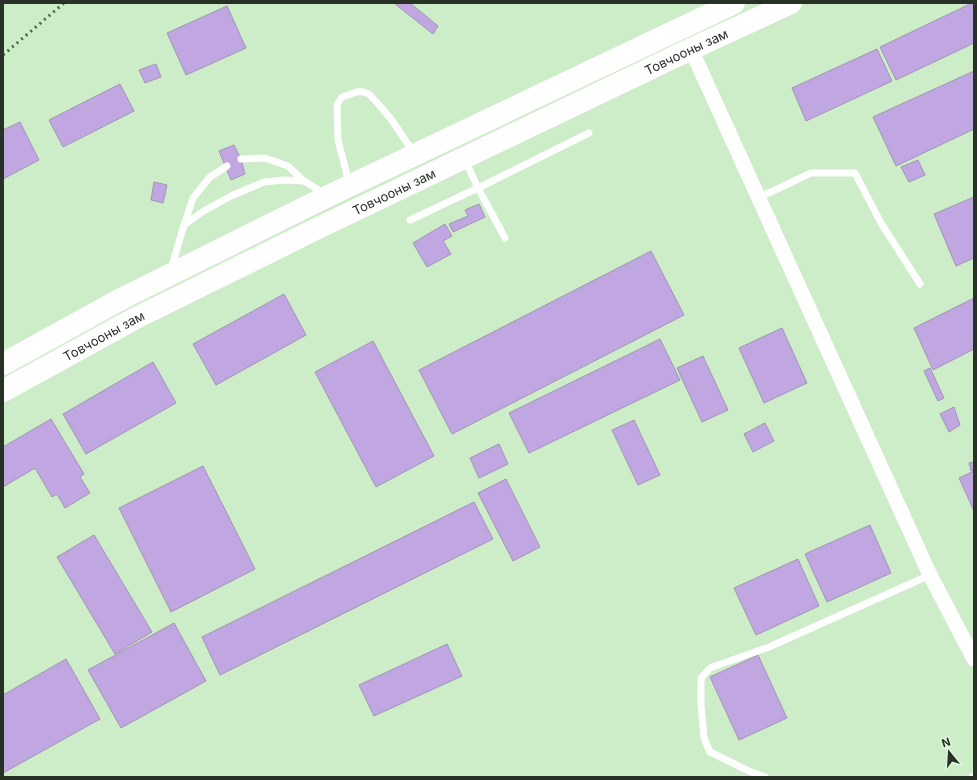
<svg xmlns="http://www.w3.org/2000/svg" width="977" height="780" font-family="Inter,sans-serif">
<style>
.built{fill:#cdecc8}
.building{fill:#c1a7e2;stroke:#a294b5}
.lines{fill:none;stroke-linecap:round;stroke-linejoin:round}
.service{stroke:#fff;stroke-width:7}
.minor{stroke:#fff;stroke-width:15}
.trunk{stroke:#fff;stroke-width:22}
.rail{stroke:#515f50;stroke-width:3;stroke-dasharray:2 4;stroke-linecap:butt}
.labels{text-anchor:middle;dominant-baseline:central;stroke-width:4;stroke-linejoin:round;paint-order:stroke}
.street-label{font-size:13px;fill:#273126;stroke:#ddf8d9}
</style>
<rect width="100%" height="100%" fill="#ddf8d9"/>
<rect class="built" x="3" y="3" width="971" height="774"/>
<g class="building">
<path d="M394 3H410L438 26 433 34Z"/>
<path d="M972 3H974V43L896 80 880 47Z"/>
<path d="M227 6 246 48 186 75 167 33Z"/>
<path d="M877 49 892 81 806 121 792 88Z"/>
<path d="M156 64 161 77 145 83 139 70Z"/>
<path d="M974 71V129L896 166 873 117Z"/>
<path d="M120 84 134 111 63 147 49 120Z"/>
<path d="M20 122 39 160 3 179V130Z"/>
<path d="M234 145 241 159 245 174 231 180 219 151Z"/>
<path d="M918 160 925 175 909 182 901 167Z"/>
<path d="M154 182 167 185 163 203 151 200Z"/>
<path d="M974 197V258L956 266 934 214Z"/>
<path d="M479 204 485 217 453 232 449 224 468 216 465 210Z"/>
<path d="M445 224 452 236 443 241 451 254 427 267 413 243Z"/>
<path d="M651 251 684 315 452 434 419 370Z"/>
<path d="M284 294 306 335 216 385 193 344Z"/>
<path d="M974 298V349L933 370 914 328Z"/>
<path d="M782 328 807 383 764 403 739 348Z"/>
<path d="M660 339 680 380 529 453 509 413Z"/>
<path d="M373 341 434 456 376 487 315 372Z"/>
<path d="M703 356 728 410 702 422 677 368Z"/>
<path d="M153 362 176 403 86 454 63 414Z"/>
<path d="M930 368 944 398 938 401 924 371Z"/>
<path d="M954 407 960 425 949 432 940 414Z"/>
<path d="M51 419 84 474 80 477 90 493 65 508 57 494 52 497 35 468 3 487V447Z"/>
<path d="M634 420 660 475 638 485 612 430Z"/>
<path d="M765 423 774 441 753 452 744 434Z"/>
<path d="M499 444 508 464 479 478 470 458Z"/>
<path d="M974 462V470L971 471 969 463Z"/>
<path d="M203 466 255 569 171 612 119 508Z"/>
<path d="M974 471V511L959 478Z"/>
<path d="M506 479 540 547 513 561 478 493Z"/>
<path d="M474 502 493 539 220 675 202 637Z"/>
<path d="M870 525 891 573 827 602 805 554Z"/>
<path d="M94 535 152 632 115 654 57 557Z"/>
<path d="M798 559 819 606 756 635 734 588Z"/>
<path d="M174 623 206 681 121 728 88 670Z"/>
<path d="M447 644 462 676 374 716 359 685Z"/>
<path d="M758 655 787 718 739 740 710 677Z"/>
<path d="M66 659 100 719 3 773V695Z"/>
</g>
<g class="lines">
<g class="service">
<path d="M241 159 265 158 288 166 304 181"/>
<path d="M349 183 338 140 337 105 342 97 360 91 369 94 380 106 391 119 414 153"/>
<path d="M758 198 811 173H855L881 223 920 284"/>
<path d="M410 220 478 188 465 160"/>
<path d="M184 225 193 198 210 177 227 166"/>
<path d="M505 238 478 188 589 133"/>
<path d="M171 269 184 225 202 212 231 196 264 182 284 180 304 181 325 194"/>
<path d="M765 777 749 771 710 752 704 738 701 705V678L710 668 769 647 930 575"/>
<path d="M972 777 974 776"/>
</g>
<path class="minor" d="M691 49 930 575 974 659"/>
<g class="trunk">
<path d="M3 364 123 298 328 196 734 3"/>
<path id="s1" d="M3 391 134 319 312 231 691 49 791 3"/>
</g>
<path class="rail" d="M3 55 64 3"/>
</g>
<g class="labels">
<g class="street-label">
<text stroke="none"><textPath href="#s1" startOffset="763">Товчооны зам</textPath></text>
<text stroke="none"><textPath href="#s1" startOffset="439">Товчооны зам</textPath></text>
<text stroke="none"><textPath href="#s1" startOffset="115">Товчооны зам</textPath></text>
</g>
</g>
<rect width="977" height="780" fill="none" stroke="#273126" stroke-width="8"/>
<g transform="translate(949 752) rotate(342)" stroke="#ddf8d9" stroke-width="3" paint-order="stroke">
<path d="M0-3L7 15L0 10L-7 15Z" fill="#273126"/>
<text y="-6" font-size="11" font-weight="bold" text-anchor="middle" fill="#273126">N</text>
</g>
</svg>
